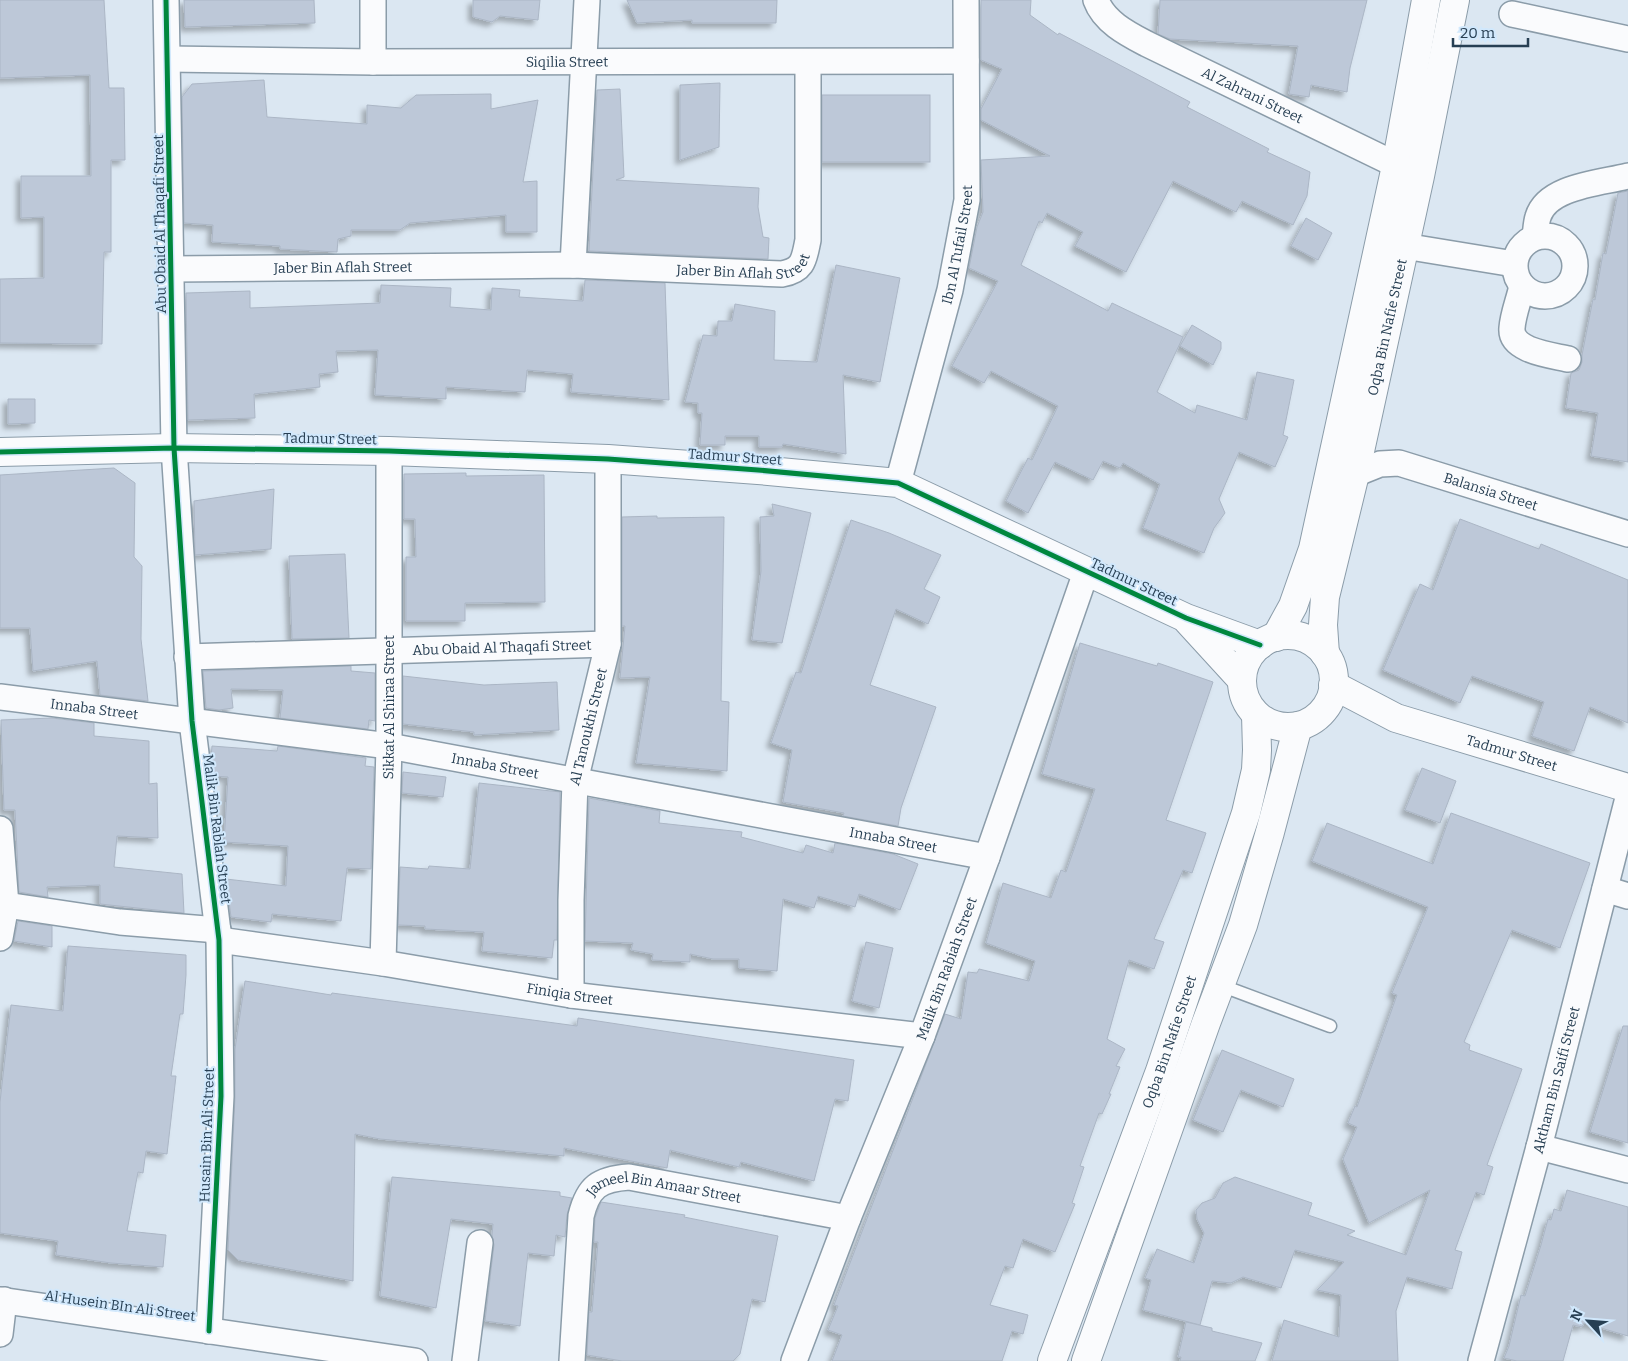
<svg xmlns="http://www.w3.org/2000/svg" width="1628" height="1361" font-family="Bitter,serif">
<style>
.building{fill:#bdc8d8;stroke:#abb6c5;filter:url(#shadow)}
.lines{fill:none;stroke-linecap:round;stroke-linejoin:round}
.lane-casing{stroke:#8b9ca9;stroke-width:15}
.street-casing{stroke:#8b9ca9;stroke-width:28}
.secondary-casing{stroke:#8b9ca9;stroke-width:30}
.lane{stroke:#fafbfd;stroke-width:12}
.street{stroke:#fafbfd;stroke-width:25}
.secondary{stroke:#fafbfd;stroke-width:28}
.cycleway-casing{stroke:#d1e8fc;stroke-width:8}
.cycleway{stroke:#00873e;stroke-width:5}
.labels{text-anchor:middle;dominant-baseline:central;stroke-width:4;stroke-linejoin:round;paint-order:stroke}
.street-label{font-size:14px;fill:#273f53;stroke:#d1e8fc}
</style>
<defs>
<filter id="shadow"><feDropShadow dx="-4.5" dy="4.5" stdDeviation="2.5" flood-color="#0004"/></filter>
</defs>
<rect width="100%" height="100%" fill="#dbe7f2"/>
<g class="building">
<path d="M0 0H104L109 88H124L125 160H111V252H104L102 344 0 343V279L44 278V217L21 218V176H91L90 75 0 78Z"/>
<path d="M184 0H314L315 23 185 27Z"/>
<path d="M473 0H540L538 20 500 16 492 22 473 17Z"/>
<path d="M627 0H777L776 23H692V20L637 23Z"/>
<path d="M981 0H1031L1030 15 1058 35 1059 33 1190 102 1187 107 1269 149 1267 152 1310 172 1307 196 1293 225 1242 201 1236 212 1173 181 1126 272 1075 246 1083 232 1047 213 1042 223 1039 221 1021 265 1108 311 1112 303 1183 337 1157 392 1195 413 1197 405 1247 420 1257 372 1294 380 1283 435 1288 437 1275 467 1239 452 1219 499 1225 513 1214 528 1204 553 1143 528 1160 484 1123 463 1120 468 1103 461 1093 480 1055 462 1028 513 1006 501 1028 458 1032 460 1058 406 991 371 984 383 952 366 998 281 969 268 977 227 983 212 981 160 1050 156 981 120V109L1002 69 981 60Z"/>
<path d="M1160 0H1367L1350 68 1347 92 1311 85 1309 97 1289 94 1298 46 1170 39 1158 34Z"/>
<path d="M264 80 267 117 367 124V105L401 108 416 95 491 94V109L538 100 523 182 537 181V232H506V215L410 223 400 230H351V236L338 239 337 252 280 249V246L212 242 213 225 184 223 182 97 192 84Z"/>
<path d="M720 83 719 147 680 160V85Z"/>
<path d="M620 89 624 177 616 180 759 188 758 207 763 237 769 238 768 259 589 251 597 90Z"/>
<rect x="822" y="95" width="108" height="67"/>
<path d="M1628 191V462L1591 456 1598 413 1566 408 1571 373 1579 370 1582 362V355L1593 299 1595 300 1603 253 1606 254 1618 193Z"/>
<path d="M1306 218 1332 233 1318 260 1291 246Z"/>
<path d="M836 265 900 278 880 382 843 375 846 454 783 444 782 447H759V436H725V445H700L702 413H698V403L685 402 703 335 717 336 718 321H732L735 304 775 311 774 360 817 362Z"/>
<path d="M585 280 665 283 669 400 571 392 573 374 527 370 525 392 446 387V399L375 395 378 350 336 351 338 372 319 374 320 387 254 394 255 418 188 420 186 293 250 291V308L380 303 381 285 451 288 450 307 491 310 492 288 520 290 519 297 583 301Z"/>
<path d="M1192 325 1221 342V349L1213 365 1180 346Z"/>
<path d="M8 399H35V423L8 424Z"/>
<path d="M114 468 135 483 134 557 142 566 141 639 148 701 100 695 97 661 33 671 30 628H0V475Z"/>
<path d="M466 473V476L544 475 545 602 465 603V621H406V557H416L415 519H404V474Z"/>
<path d="M274 489 271 549 195 555 194 501Z"/>
<path d="M772 504 811 513 782 643 752 640 761 571 760 517 774 516Z"/>
<path d="M657 516V518L724 517 721 701 729 702 727 771 636 763 650 677 620 678 625 626H622V517Z"/>
<path d="M1460 519 1539 549 1541 544 1628 580V723L1590 707 1574 751 1532 736 1544 702 1472 676 1460 703 1383 670 1420 584 1433 590Z"/>
<path d="M851 520 889 533 941 555 924 589 940 597 928 624 896 609 870 685 936 707 901 808 898 826 843 816 844 813 783 802 792 750 771 743 796 672 801 673Z"/>
<path d="M345 554 349 638 292 639 289 556Z"/>
<path d="M1080 643 1157 666 1158 663 1213 682 1166 820 1206 833 1192 873 1183 870 1154 939 1164 942 1154 969 1129 960 1107 1039 1125 1049 1116 1066 1120 1067 1109 1094H1111L1102 1114 1099 1113 1080 1166 1084 1167 1072 1203 1075 1204 1055 1252 1023 1239 1013 1268 1005 1266 990 1305 1028 1315 1023 1334 1012 1331 1002 1361H832L842 1335 828 1330 838 1306 834 1305 945 1014 961 1019 968 972 977 973 979 969 1029 981 1035 961 986 943 1003 883 1051 898 1061 870 1066 872 1095 789 1042 774Z"/>
<path d="M351 666V671L375 673V721L369 720 368 729 280 718 283 690 231 689 233 708 219 710 206 708 203 671Z"/>
<path d="M403 676 484 685 557 682 559 730 474 735V732L403 724Z"/>
<path d="M52 718 94 723V736L149 741V784L157 783 158 838 117 836 114 867 182 874 184 913 100 904V885L47 887 48 897 19 892 15 810H4L1 720Z"/>
<path d="M212 746 277 751 278 746 366 758 365 766 374 767 371 869 347 868 341 921 272 914 271 922 231 917 226 879 286 886 288 846 224 842 228 777 213 776 211 757Z"/>
<path d="M1422 768 1456 781 1440 823 1405 810Z"/>
<path d="M403 772 446 777 443 797 402 793Z"/>
<path d="M479 783 560 792 557 940H554L552 958 482 951 484 932 425 929V926L398 925 400 867 428 869 429 866 470 869Z"/>
<path d="M589 798 660 811 659 823 742 832 741 837 803 853 806 845 833 853 835 843 893 854 918 864 900 910 859 894 855 907 818 896 814 908 783 899 777 971 739 968V959H713L690 954V962L652 960 653 954 631 950 633 943 585 941Z"/>
<path d="M1451 813 1590 863 1560 948 1512 930 1464 1042 1470 1045 1469 1050 1522 1069 1487 1165 1493 1167 1484 1195 1476 1192 1455 1250 1462 1252 1452 1289 1407 1277 1396 1311 1398 1361H1272L1284 1320 1339 1337 1341 1295 1317 1290 1344 1262 1295 1250 1281 1288 1243 1277 1231 1283 1212 1281 1200 1325 1143 1310 1151 1280 1145 1278 1157 1249 1194 1263 1204 1233 1197 1219 1196 1210 1202 1203 1215 1198 1223 1183 1235 1177 1312 1203 1308 1215 1355 1231 1347 1235 1406 1255 1430 1190 1369 1223 1343 1159 1357 1127 1348 1123 1355 1106 1357 1107 1397 995 1392 993 1428 907 1312 861 1327 823 1433 864Z"/>
<path d="M18 921 52 926V947L14 941Z"/>
<path d="M866 942 893 948 879 1008 852 1001Z"/>
<path d="M68 946 186 955V975L183 1014H180L171 1076H176L167 1154 146 1151 143 1173 138 1172 127 1231 166 1235 163 1267 111 1263 56 1255 58 1241 0 1233V1102L11 1005 63 1011Z"/>
<path d="M245 981 331 995 332 993 577 1026 578 1018 854 1060 848 1101 835 1099 814 1181 741 1162 739 1167 670 1150 667 1168 564 1148V1156L380 1139 355 1134 353 1281 238 1260 228 1250 235 1097V1049Z"/>
<path d="M1623 1026H1628V1143L1590 1132Z"/>
<path d="M1222 1050 1294 1079 1283 1107 1241 1090 1223 1132 1193 1120Z"/>
<path d="M392 1177 560 1192V1196L572 1198 567 1215 565 1237 556 1235 554 1256 528 1253 520 1326 485 1321 494 1245 492 1235 493 1224 451 1219 436 1308 380 1296Z"/>
<path d="M1567 1190 1628 1207V1336L1584 1323 1582 1327 1573 1325 1563 1361H1517L1504 1358 1509 1346 1521 1295 1525 1296 1541 1245 1548 1219 1551 1220 1554 1209 1561 1211Z"/>
<path d="M601 1202 685 1215 684 1217 778 1236 765 1302 752 1299 740 1354 733 1361H622L587 1355 589 1312H592L598 1242H594L595 1218Z"/>
<path d="M1186 1322 1212 1328V1331L1262 1343 1255 1361H1180L1181 1357H1178Z"/>
</g>
<g class="lines">
<defs>
<path id="lane" d="M1220 985 1330 1026"/>
<g id="street">
<path d="M166 0 174 448 192 721 219 940 221 1096 209 1331"/>
<path d="M373 0V62"/>
<path id="s1" d="M1096 0C1104 22 1128 34 1147 44L1413 173"/>
<path d="M1512 14 1628 39"/>
<path id="s2" d="M168 59 373 62 966 61"/>
<circle cx="1545" cy="266" r="30"/>
<path d="M1535 237C1536 230 1536 223 1538 217 1547 186 1601 183 1628 176"/>
<path d="M1404 246 1514 264"/>
<path d="M573 265 587 0"/>
<path id="s3" d="M172 269 573 265 782 274C804 270 804 259 808 240V62"/>
<path d="M1522 286C1519 300 1513 314 1512 328 1510 351 1551 355 1568 359"/>
<path id="s4" d="M1355 474 1380 464 1399 463 1628 534"/>
<path id="s5" d="M898 483 950 290 967 200 966 0"/>
<path id="s6" d="M187 657 608 644"/>
<path id="s7" d="M0 697 389 746 987 857"/>
<path d="M0 829 6 905 0 938"/>
<path d="M1605 889 1628 896"/>
<path d="M6 905 120 922 218 930"/>
<path id="s8" d="M219 940 383 963 571 995 922 1036"/>
<path id="s9" d="M383 963 389 746V451"/>
<path id="s10" d="M571 995V900L575 781 608 644V459"/>
<path d="M1539 1147 1628 1170"/>
<path d="M0 1300 415 1361"/>
<path d="M0 1334 4 1300"/>
<path d="M465 1361 480 1243"/>
<path id="s11" d="M572 1361 581 1216C588 1187 599 1179 629 1177L848 1218"/>
<path id="s12" d="M794 1361 848 1218 922 1036 987 857 1086 572"/>
<path id="s13" d="M1481 1361 1539 1147 1628 798"/>
</g>
<g id="secondary">
<path d="M0 452 174 448 389 451 608 459 758 470 898 483 1186 618 1260 645"/>
<path d="M1188 621 1242 680"/>
<circle cx="1288" cy="681" r="46"/>
<path d="M1276 637 1293 606 1313 549 1396 166 1426 0"/>
<path id="s14" d="M1325 654 1323 625 1325 597 1355 474 1420 176 1455 0"/>
<path id="s15" d="M1333 685 1396 718 1628 788"/>
<path id="s16" d="M1052 1361 1160 1071 1246 813 1256 770 1257 750 1256 715"/>
<path d="M1086 1361 1206 1023 1243 925 1270 832 1298 726"/>
</g>
</defs>
<use href="#lane" class="lane-casing"/>
<use href="#street" class="street-casing"/>
<use href="#secondary" class="secondary-casing"/>
<use href="#lane" class="lane"/>
<use href="#street" class="street"/>
<use href="#secondary" class="secondary"/>
<defs>
<g id="cycleway">
<path d="M166 0 174 448 192 721 219 940 221 1096 209 1331"/>
<path d="M0 452 174 448 389 451 608 459 758 470 898 483 1186 618 1260 645"/>
</g>
</defs>
<use href="#cycleway" class="cycleway-casing"/>
<use href="#cycleway" class="cycleway"/>
</g>
<g class="labels">
<g class="street-label">
<text stroke="none"><textPath href="#s2" startOffset="399">Siqilia Street</textPath></text>
<text stroke="none"><textPath href="#s1" startOffset="186">Al Zahrani Street</textPath></text>
<text transform="translate(160 224) rotate(-91)">Abu Obaid Al Thaqafi Street</text>
<text stroke="none"><textPath href="#s5" startOffset="246">Ibn Al Tufail Street</textPath></text>
<text stroke="none"><textPath href="#s3" startOffset="574">Jaber Bin Aflah Street</textPath></text>
<text stroke="none"><textPath href="#s3" startOffset="171">Jaber Bin Aflah Street</textPath></text>
<text stroke="none"><textPath href="#s14" startOffset="334">Oqba Bin Nafie Street</textPath></text>
<text transform="translate(330 439) rotate(1)">Tadmur Street</text>
<text transform="translate(735 457) rotate(4)">Tadmur Street</text>
<text stroke="none"><textPath href="#s4" startOffset="142">Balansia Street</textPath></text>
<text transform="translate(1134 582) rotate(25)">Tadmur Street</text>
<text stroke="none"><textPath href="#s6" startOffset="315">Abu Obaid Al Thaqafi Street</textPath></text>
<text stroke="none"><textPath href="#s9" startOffset="256">Sikkat Al Shiraa Street</textPath></text>
<text stroke="none"><textPath href="#s7" startOffset="95">Innaba Street</textPath></text>
<text stroke="none"><textPath href="#s10" startOffset="270">Al Tanoukhi Street</textPath></text>
<text stroke="none"><textPath href="#s15" startOffset="192">Tadmur Street</textPath></text>
<text stroke="none"><textPath href="#s7" startOffset="500">Innaba Street</textPath></text>
<text transform="translate(217 829) rotate(83)">Malik Bin Rablah Street</text>
<text stroke="none"><textPath href="#s7" startOffset="905">Innaba Street</textPath></text>
<text stroke="none"><textPath href="#s12" startOffset="421">Malik Bin Rabiah Street</textPath></text>
<text stroke="none"><textPath href="#s8" startOffset="355">Finiqia Street</textPath></text>
<text stroke="none"><textPath href="#s16" startOffset="340">Oqba Bin Nafie Street</textPath></text>
<text stroke="none"><textPath href="#s13" startOffset="291">Aktham Bin Saifi Street</textPath></text>
<text transform="translate(207 1135) rotate(-88)">Husain Bin Ali Street</text>
<text stroke="none"><textPath href="#s11" startOffset="248">Jameel Bin Amaar Street</textPath></text>
<text transform="translate(120 1306) rotate(8)">Al Husein BIn Ali Street</text>
</g>
</g>
<g transform="translate(1588 1321) rotate(296)" stroke="#d1e8fc" stroke-width="4" paint-order="stroke">
<path d="M0-4L9 19L0 12L-9 19Z" fill="#273f53"/>
<text y="-8" font-size="14" font-weight="bold" text-anchor="middle" fill="#273f53">N</text>
</g>
<path d="M1453 38v8h75v-8" fill="none" stroke="#273f53" stroke-width="2.5"/>
<text x="1460" y="38" font-size="15" fill="#273f53" stroke="#d1e8fc" stroke-width="4" paint-order="stroke">20 m</text>
</svg>
